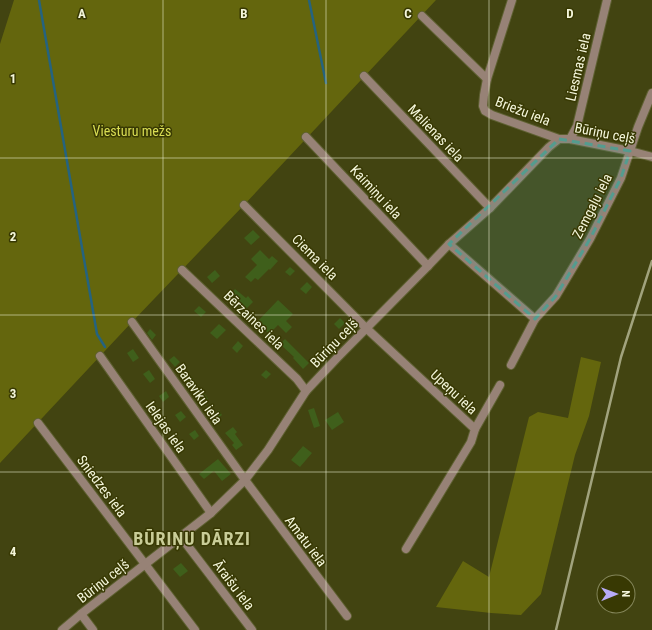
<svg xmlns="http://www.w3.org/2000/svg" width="652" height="630" font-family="'Roboto Condensed',sans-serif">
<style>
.green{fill:#64660d}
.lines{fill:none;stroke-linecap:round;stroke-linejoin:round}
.stream{stroke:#25637f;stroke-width:2.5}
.building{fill:#3f5f1b}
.street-casing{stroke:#5e6031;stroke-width:10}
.street{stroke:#978276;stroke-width:8}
.rail{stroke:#a1a37d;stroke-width:2.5}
.marked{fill:#549c8f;fill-opacity:0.2;stroke:#549c8f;stroke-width:3;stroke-dasharray:8 5;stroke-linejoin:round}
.grid{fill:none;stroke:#f4f6db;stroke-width:1;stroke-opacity:0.55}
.labels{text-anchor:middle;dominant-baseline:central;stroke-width:3;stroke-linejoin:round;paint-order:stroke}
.street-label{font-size:14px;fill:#f4f6db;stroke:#383903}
.park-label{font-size:14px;fill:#d9dd53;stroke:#383903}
.district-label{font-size:18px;font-weight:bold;letter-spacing:1px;fill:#c9cd98;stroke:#383903}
.grid-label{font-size:13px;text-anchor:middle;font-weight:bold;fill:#f4f6db;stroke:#383903;stroke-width:3;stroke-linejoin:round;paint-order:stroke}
</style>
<rect width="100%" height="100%" fill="#424411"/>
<g class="green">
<path d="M14 0H436L244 205 132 322 0 463V44Z"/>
<path d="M581 357 601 362 589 416 575 455 541 594 521 615 491 613 436 607 463 561 489 577 529 417 538 412 568 418Z"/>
</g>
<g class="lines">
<g class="stream">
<path d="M39 0 97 334 105 347"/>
<path d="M309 0 326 83"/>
</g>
</g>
<g class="building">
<path d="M253 230 260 237 251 245 244 238Z"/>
<path d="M260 250 269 259 272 256 278 261 270 270 269 269 258 280 255 278 251 282 245 277 257 265 251 259Z"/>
<path d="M290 267 295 271 290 276 285 272Z"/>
<path d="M215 270 220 276 212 283 207 277Z"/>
<path d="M307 282 312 287 306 294 300 289Z"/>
<path d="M235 289 246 298 248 296 253 302 244 311 233 300 232 302 227 298Z"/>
<path d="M278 300 293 314 286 321 292 327 286 333 278 325 269 334 257 322Z"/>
<path d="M199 306 206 312 201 317 194 311Z"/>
<path d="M340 318 345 323 339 329 334 324Z"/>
<path d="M219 324 226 330 217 339 210 333Z"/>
<path d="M150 329 156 335 152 340 147 333Z"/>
<path d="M285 339 309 363 303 369 293 358 294 357 280 344Z"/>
<path d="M238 341 243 346 237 353 232 348Z"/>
<path d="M133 349 139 358 133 362 127 353Z"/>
<path d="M174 356 180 362 175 367 169 360Z"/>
<path d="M149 370 155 379 150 383 143 374Z"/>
<path d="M266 370 271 374 266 379 261 375Z"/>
<path d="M191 376 195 382 190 386 185 381Z"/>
<path d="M166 391 169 397 163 402 159 396Z"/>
<path d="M203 392 208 399 202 404 197 397Z"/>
<path d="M314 408 320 426 314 428 308 410Z"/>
<path d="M219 410 222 415 215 420 211 415Z"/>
<path d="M181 411 186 417 180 422 175 415Z"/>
<path d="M338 412 344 422 332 430 325 420Z"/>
<path d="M233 427 237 432 235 434 243 445 236 450 232 445 234 443 225 433Z"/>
<path d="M195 430 199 436 194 440 189 434Z"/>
<path d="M303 446 312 453 300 467 291 460Z"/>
<path d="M218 459 231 474 222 481 214 471 204 479 199 474Z"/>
<path d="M181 563 188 571 180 577 173 569Z"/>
</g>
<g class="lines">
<defs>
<g id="street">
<path d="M512 0 487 79 484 95 483 106 485 111 492 115 559 139"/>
<path d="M422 16 487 79"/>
<path d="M364 76 490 208"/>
<path d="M306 137 428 266"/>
<path d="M570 139 577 126 607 0"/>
<path d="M244 205 366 328 475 429 471 442 406 549"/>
<path d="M449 244 535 319"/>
<path d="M182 270 297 379 306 391"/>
<path d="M132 322 245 480 347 616"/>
<path d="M100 356 211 513"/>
<path d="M511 365 535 319 556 296 590 239 621 178 638 127 652 93"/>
<path d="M38 423 195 630"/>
<path d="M475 429 500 385"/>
<path d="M181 537 252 630"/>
<path d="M81 614 93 630"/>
<path d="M62 630 81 614 211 513 245 480 268 450 306 391 337 358 428 266 449 244 490 208 549 147 559 139H570L630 151 652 157"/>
</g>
</defs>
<use href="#street" class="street-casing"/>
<use href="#street" class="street"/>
<path class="rail" d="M556 630 621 357 652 261"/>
</g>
<path class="marked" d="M559 139 630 151 621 178 590 239 556 296 535 319 449 244Z"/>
<path class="grid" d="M163 0V630M326 0V630M489 0V630M0 158H652M0 315H652M0 472H652"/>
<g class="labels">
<g class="street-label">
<text transform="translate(578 67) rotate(-77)">Liesmas iela</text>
<text transform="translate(523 111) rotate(21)">Briežu iela</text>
<text transform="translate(436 133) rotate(46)">Malienas iela</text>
<text transform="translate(605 133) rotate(11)">Būriņu ceļš</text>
<text transform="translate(376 192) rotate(47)">Kaimiņu iela</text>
<text transform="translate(592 206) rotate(-63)">Zemgaļu iela</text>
<text transform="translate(315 257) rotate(45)">Ciema iela</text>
<text transform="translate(254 320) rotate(44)">Bērzaines iela</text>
<text transform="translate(334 343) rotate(-46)">Būriņu ceļš</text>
<text transform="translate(454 392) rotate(43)">Upeņu iela</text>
<text transform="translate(199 394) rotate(55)">Baraviku iela</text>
<text transform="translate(166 427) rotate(55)">Ielejas iela</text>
<text transform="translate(102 486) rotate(53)">Sniedzes iela</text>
<text transform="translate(306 541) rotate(53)">Amatu iela</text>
<text transform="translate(103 581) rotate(-38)">Būriņu ceļš</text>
<text transform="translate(234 585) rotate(53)">Āraišu iela</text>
</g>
<g class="park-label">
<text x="132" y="131">Viesturu mežs</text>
</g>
<g class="district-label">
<text x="192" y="538">BŪRIŅU DĀRZI</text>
</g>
</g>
<g class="grid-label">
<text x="82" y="18">A</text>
<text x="244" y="18">B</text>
<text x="408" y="18">C</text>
<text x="570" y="18">D</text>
<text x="13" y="83">1</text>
<text x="13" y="241">2</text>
<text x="13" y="398">3</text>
<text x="13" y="556">4</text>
</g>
<g transform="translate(616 594) rotate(89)"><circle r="19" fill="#383903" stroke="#838559"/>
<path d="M0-3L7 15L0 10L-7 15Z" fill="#b7abf7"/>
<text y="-6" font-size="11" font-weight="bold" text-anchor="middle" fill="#f4f6db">N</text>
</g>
</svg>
